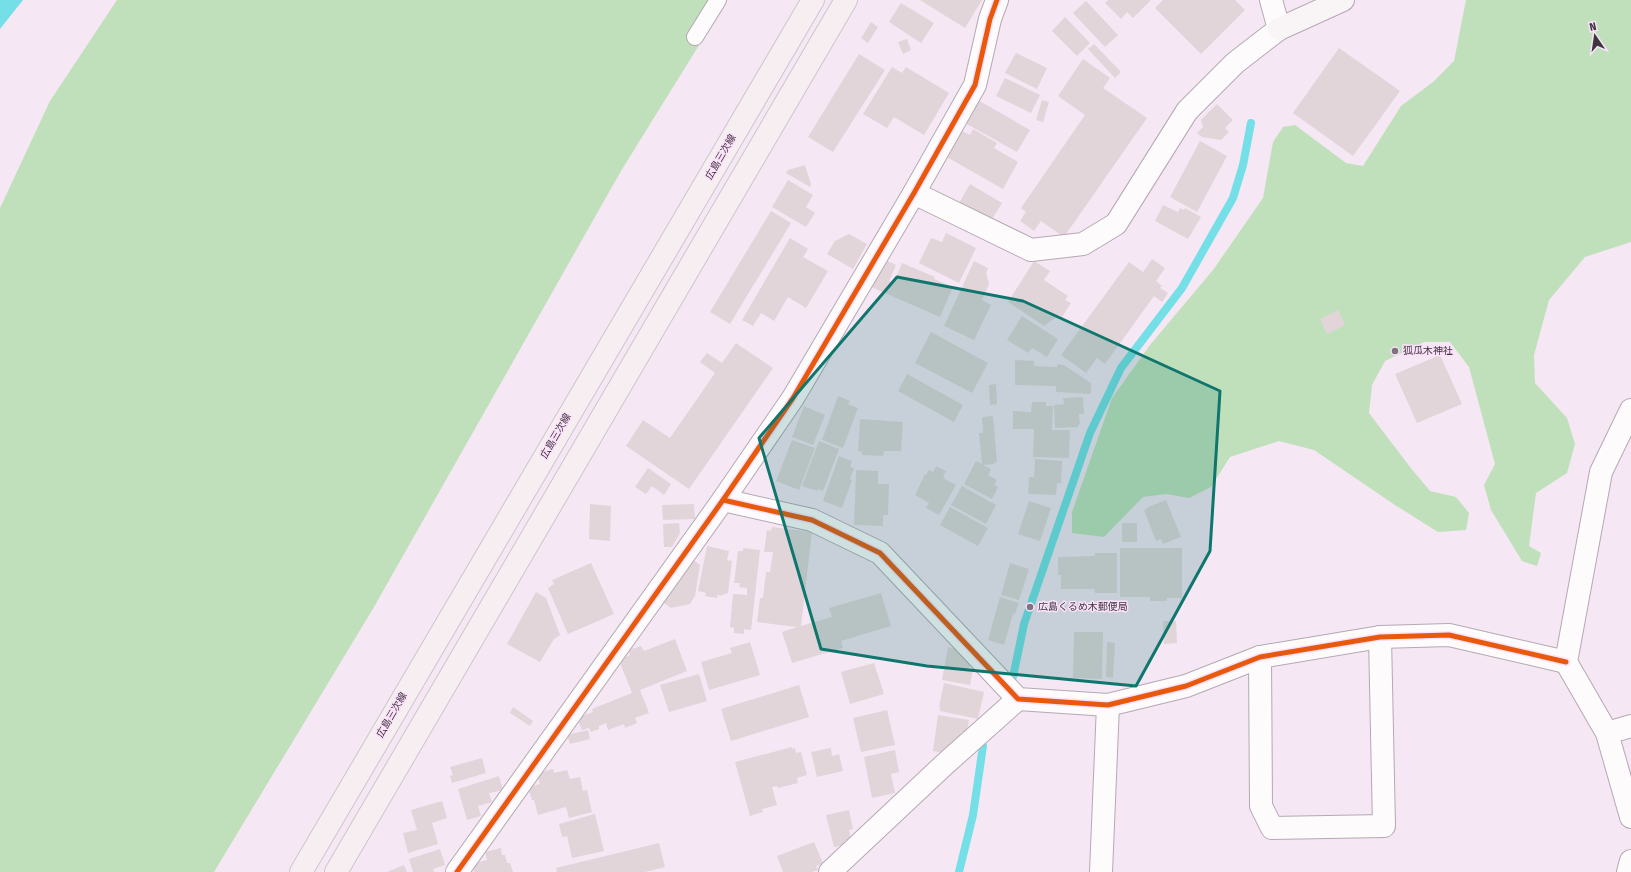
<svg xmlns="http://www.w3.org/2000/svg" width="1631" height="872" font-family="'Fira Sans Condensed','Noto Sans JP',sans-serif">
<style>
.green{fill:#c0e0bb}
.water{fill:#74dfe7}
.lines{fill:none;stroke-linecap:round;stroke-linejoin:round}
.stream{stroke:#74dfe7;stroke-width:8}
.building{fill:#e2d5d9}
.lane-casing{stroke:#b4a9b3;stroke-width:18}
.street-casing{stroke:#b4a9b3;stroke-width:24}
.secondary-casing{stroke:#b4a9b3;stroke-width:24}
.primary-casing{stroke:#cdc6cd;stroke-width:24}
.lane{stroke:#fefbfd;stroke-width:16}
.street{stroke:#fefbfd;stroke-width:22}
.secondary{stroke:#f9f5f7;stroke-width:22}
.primary{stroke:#f6eef0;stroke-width:22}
.cycleway-casing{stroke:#fbe1fa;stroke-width:8}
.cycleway{stroke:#e8590c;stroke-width:5}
.marked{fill:#0f766e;fill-opacity:0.2;stroke:#0f766e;stroke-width:3;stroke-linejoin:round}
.poi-dot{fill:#7f737e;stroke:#fbe1fa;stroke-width:1.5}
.labels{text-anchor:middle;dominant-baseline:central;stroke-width:3;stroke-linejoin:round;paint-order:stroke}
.street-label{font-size:10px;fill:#3f353e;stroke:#fbe1fa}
.poi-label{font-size:10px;fill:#3f353e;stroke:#fbe1fa;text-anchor:start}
</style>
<rect width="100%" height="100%" fill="#f5e7f4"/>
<g class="green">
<path d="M117 0H727L621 171 374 607 214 872H0V208L50 101Z"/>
<path d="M1466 0H1631V242L1585 257 1549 300 1534 355 1535 383 1567 418 1575 444 1567 473 1536 493 1529 546 1541 553 1537 566 1522 561 1491 510 1484 485 1495 464 1469 367 1450 342H1424L1385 361 1372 385 1369 413 1410 467 1430 491 1456 497 1469 513 1466 530 1438 532 1395 505 1314 450 1279 441 1230 457 1211 487 1189 498 1166 494 1143 497 1104 537 1072 533V512L1112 398 1150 345 1213 270 1263 198 1273 142 1283 127 1295 125 1346 163 1363 166 1401 106 1433 82 1454 61Z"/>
</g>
<path class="water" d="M0 0H23L0 29Z"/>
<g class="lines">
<g class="stream">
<path d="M1013 677 1024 624 1090 433 1121 368 1182 288 1233 198 1243 165 1251 123"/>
<path d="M959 872 973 815 983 746"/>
</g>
</g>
<g class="building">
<path d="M920 0H982L965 28Z"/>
<path d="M1108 0H1151L1133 18 1127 12 1121 19 1105 3Z"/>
<path d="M1163 0H1235L1245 10 1201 54 1155 8Z"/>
<path d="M1086 1 1118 35 1105 47 1073 13Z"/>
<path d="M901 3 934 23 921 43 889 22Z"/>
<path d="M1065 17 1090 43 1077 56 1052 31Z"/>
<path d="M871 22 878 27 868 43 861 38Z"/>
<path d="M907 39 911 50 903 54 898 42Z"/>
<path d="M1094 44 1121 72 1115 78 1088 49Z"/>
<path d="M1339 48 1400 91 1353 156 1293 113Z"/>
<path d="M1016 53 1047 68 1037 89 1005 73Z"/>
<path d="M859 54 885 70 833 152 808 137Z"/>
<path d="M1083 59 1110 78 1103 88 1147 118 1064 237 1041 221 1034 231 1020 221 1026 212 1021 208 1085 115 1058 96Z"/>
<path d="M892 67 902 73 906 67 949 93 924 135 894 117 887 128 863 114Z"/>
<path d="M1005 78 1040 95 1031 113 996 96Z"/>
<path d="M978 100 1030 130 1017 152 965 123Z"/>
<path d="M1042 100 1049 102 1043 122 1036 120Z"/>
<path d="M1217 104 1233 120 1225 128 1229 132 1221 140 1202 137 1197 133 1203 127 1201 120Z"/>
<path d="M973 129 997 143 994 148 1018 162 1003 189 945 156 960 130 970 135Z"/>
<path d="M1200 141 1227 156 1197 212 1170 197Z"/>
<path d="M805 165 811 184 810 187 786 173 788 170Z"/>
<path d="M788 180 813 195 806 207 815 213 806 227 772 207Z"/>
<path d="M970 184 1002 203 991 221 959 203Z"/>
<path d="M1163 205 1178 212 1180 208 1184 210 1185 208 1201 217 1188 239 1155 221Z"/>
<path d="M771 211 791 223 730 324 710 312Z"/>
<path d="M946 233 976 248 959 283 919 263 931 238 942 242Z"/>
<path d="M849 234 867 244 853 269 827 254 835 241Z"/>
<path d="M790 238 808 249 803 257 828 271 806 308 788 297 774 321 761 313 753 326 742 320Z"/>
<path d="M883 259 896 265 889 281 894 283 902 263 935 277 934 279 953 287 940 317 869 286Z"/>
<path d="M1152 259 1165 268 1156 281 1162 286 1160 288 1168 293 1162 302 1154 296 1105 364 1097 358 1086 373 1061 355 1129 262 1143 272Z"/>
<path d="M974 261 988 268 986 273 989 284 982 300 991 305 974 340 944 326Z"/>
<path d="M1034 261 1050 271 1044 280 1068 296 1065 300 1071 303 1062 317 1059 315 1044 326 1008 302Z"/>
<path d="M1338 310 1345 325 1327 334 1320 319Z"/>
<path d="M1022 316 1058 339 1047 357 1032 348 1028 353 1007 340Z"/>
<path d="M931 332 988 363 972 393 915 363Z"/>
<path d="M736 343 773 368 689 489 626 446 643 420 670 438 715 373 700 362 707 353 722 363Z"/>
<path d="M1440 355 1462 404 1417 423 1395 374Z"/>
<path d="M1015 360 1034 361V366L1057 367V364L1064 365 1091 383V394L1056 392V386L1015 385Z"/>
<path d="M907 374 963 405 954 422 898 391Z"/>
<path d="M996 384 997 404 990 405 989 385Z"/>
<path d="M838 396 850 401 848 404 858 408 843 448 822 440Z"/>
<path d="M1083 397 1084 414H1079L1080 424 1078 425V427L1055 428 1054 405 1064 404 1063 398Z"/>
<path d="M1032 402H1046V406H1053L1052 430H1070L1069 458 1033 457 1034 429H1013V411L1031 412Z"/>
<path d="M804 406 825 415 813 445 792 437Z"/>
<path d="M993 416 997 462H994L995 464 983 465 991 469 988 475 997 480 994 485 998 487 992 499 964 484 976 461 982 464 979 433H983L982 417Z"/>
<path d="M860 419 903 422 901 451H884L883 456 862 455V452L858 451Z"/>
<path d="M792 440 815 448 799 490 776 481Z"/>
<path d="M819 441 839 449 823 491 818 489 817 491 802 486Z"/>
<path d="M839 456 852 461 850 467 854 468 850 479 852 480 842 508 823 501Z"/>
<path d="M1035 459 1062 461 1061 483H1057L1056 495 1028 494 1029 477H1034Z"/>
<path d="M936 466 946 471 943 478 956 485 939 515 926 508 929 503 915 495 925 474 926 475 929 470 933 472Z"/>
<path d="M648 468 671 484 664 495 652 486 646 494 635 487Z"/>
<path d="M856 470 878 471V484H889L888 515H883V526L854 525Z"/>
<path d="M962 486 996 505 986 524 951 505Z"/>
<path d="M1166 500 1181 537 1163 544 1161 539 1156 541 1144 510 1147 509 1146 508Z"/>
<path d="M1029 501 1051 508 1040 541 1018 534Z"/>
<path d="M590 504 611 506 610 541 589 539Z"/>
<path d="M694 504 695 519 663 520 662 505Z"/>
<path d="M950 507 988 528 978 546 940 525Z"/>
<path d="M679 523 680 533 672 547H664L663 524Z"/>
<rect x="1122" y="523" width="15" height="19"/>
<path d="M772 527 812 532 801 626 832 617 829 608 881 593 891 626 841 641 843 648 792 663 782 632 797 627 757 622 760 598H763L766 572H770L773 552H764L767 530 771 531Z"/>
<path d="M707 546 729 551 727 560 732 561 728 593 720 596 718 594 717 598 705 596 706 593 698 591Z"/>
<path d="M743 548 760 550 751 630 744 629V634L734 633V628L730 627 733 594 747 595V588L739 587 740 583H734L738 551H743Z"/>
<path d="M1120 548H1182V598H1167V601H1150V597H1120Z"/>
<path d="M1095 553H1117V593H1095L1094 589H1061V575H1058V557L1095 556Z"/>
<path d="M692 559 700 565 695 596 690 604 671 608 662 602Z"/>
<path d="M591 563 614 614 568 634 548 588 554 584 552 580Z"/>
<path d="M1010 563 1029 569 1019 600 1001 595Z"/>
<path d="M536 592 546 598 560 635 554 639 540 662 507 644Z"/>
<path d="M1000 597 1019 603 1015 614H1013L1004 645 988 640Z"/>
<path d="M1163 621H1176L1177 643 1164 644Z"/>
<path d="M1074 632H1103L1102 679 1073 678Z"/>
<path d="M675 639 687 671 640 690 649 713 635 718 637 723 625 728 624 724 608 730 606 723 599 726V729L591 732 589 728 582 730 577 718 593 712 592 709 632 693 619 660 630 655 628 650 641 646 644 651Z"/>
<path d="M750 642 760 675 709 690 701 662 732 653 730 648Z"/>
<path d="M1107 642 1115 643 1113 678 1106 677Z"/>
<path d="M948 647 958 649V652L967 653 971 660 969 669H973L970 685 942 680Z"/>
<path d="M874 663 884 694 850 704 841 672Z"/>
<path d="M699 674 707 701 669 712 660 685Z"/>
<path d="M944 683 984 692 978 719 940 711V707H939Z"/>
<path d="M799 685 809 717 731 741 721 709Z"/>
<path d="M513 707 533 721 530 726 510 713Z"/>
<path d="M887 710 895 745 861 752 853 718Z"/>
<path d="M938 715 969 720 967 732H961L960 741 949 754 933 751Z"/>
<path d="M588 730 590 739 570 744 567 735Z"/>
<path d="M792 747V749L795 748 796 753 801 752 807 775 797 778 798 783 778 788 777 786 772 787 777 805 762 809 763 812 750 816 735 762Z"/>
<path d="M831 748 832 756 839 754 843 771 817 777 811 752Z"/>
<path d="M895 750 899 772 891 774 895 793 872 798 864 757Z"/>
<path d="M482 758 486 773 452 783 450 776 453 775 450 767Z"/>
<path d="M553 769 554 773 567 770 570 779 580 777 583 791 587 790 592 812 569 818 566 807 538 815 534 800H532L528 787 540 784 537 773Z"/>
<path d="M499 776 503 790 489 793 492 802 478 806 481 816 467 820 458 789Z"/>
<path d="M442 801 447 818 432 823 438 844 408 853 403 833 417 830 411 810Z"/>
<path d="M849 810 853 829 849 830 851 839 844 841 845 845 834 847 826 815Z"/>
<path d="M595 814 604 851 572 858 567 836 562 837 559 824Z"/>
<path d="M814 842 823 863 816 866 818 870 812 872H783L777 856Z"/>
<path d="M659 843 665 867 645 872H557L556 868Z"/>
<path d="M501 848 502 855H505L507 863H510L513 872H474L472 864 487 860 485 852Z"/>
<path d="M440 849 445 865 433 869 434 872H413L409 859Z"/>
<path d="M404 865 407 872H387Z"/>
</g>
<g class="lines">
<defs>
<path id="lane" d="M695 37 718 0"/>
<g id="street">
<path d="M914 193 1031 250 1083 244 1116 224 1187 111 1235 63 1279 29 1271 0"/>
<path d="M1631 410 1601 472 1566 662 1607 733 1631 817"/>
<path d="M723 500 812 520 880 553 1018 699 1108 705 1186 686 1260 657 1380 637 1449 635 1566 662"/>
<path d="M1260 657 1261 806 1272 828 1384 826 1380 637"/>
<path d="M1607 733 1631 726"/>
<path d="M457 872 723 500 793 398 914 193 975 85 990 19 997 0"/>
<path d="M830 872 945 764 1018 699"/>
<path d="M1101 872 1108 705"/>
<path d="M1628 872 1631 861"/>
</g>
<path id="secondary" d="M1279 29 1343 0"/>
<g id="primary">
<path d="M301 872 813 0"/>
<path d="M336 872 846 0"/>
</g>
</defs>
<use href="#lane" class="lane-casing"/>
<use href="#street" class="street-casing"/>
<use href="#secondary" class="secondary-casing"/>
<use href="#primary" class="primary-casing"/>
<use href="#lane" class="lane"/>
<use href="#street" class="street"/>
<use href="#secondary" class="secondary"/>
<use href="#primary" class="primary"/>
<defs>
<g id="cycleway">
<path d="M723 500 812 520 880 553 1018 699 1108 705 1186 686 1260 657 1380 637 1449 635 1566 662"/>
<path d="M457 872 723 500 793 398 914 193 975 85 990 19 997 0"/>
</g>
</defs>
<use href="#cycleway" class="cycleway-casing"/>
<use href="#cycleway" class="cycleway"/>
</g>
<path class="marked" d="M897 277 1023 301 1220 391 1210 551 1136 686 927 666 821 649 759 438Z"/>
<g class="poi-dot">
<circle cx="1395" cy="351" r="4"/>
<circle cx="1030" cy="607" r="4"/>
</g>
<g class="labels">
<g class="street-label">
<text transform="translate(721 157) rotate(-60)">広島三次線</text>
<text transform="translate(556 436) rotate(-60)">広島三次線</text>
<text transform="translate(392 715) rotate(-60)">広島三次線</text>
</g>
<g class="poi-label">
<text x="1403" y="351">狐瓜木神社</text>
<text x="1038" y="607">広島くるめ木郵便局</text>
</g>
</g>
<g transform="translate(1595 36) rotate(347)" stroke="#fbe1fa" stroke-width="3" paint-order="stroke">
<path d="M0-3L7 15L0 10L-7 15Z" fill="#3f353e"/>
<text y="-6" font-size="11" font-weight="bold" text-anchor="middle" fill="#3f353e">N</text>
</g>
</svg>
